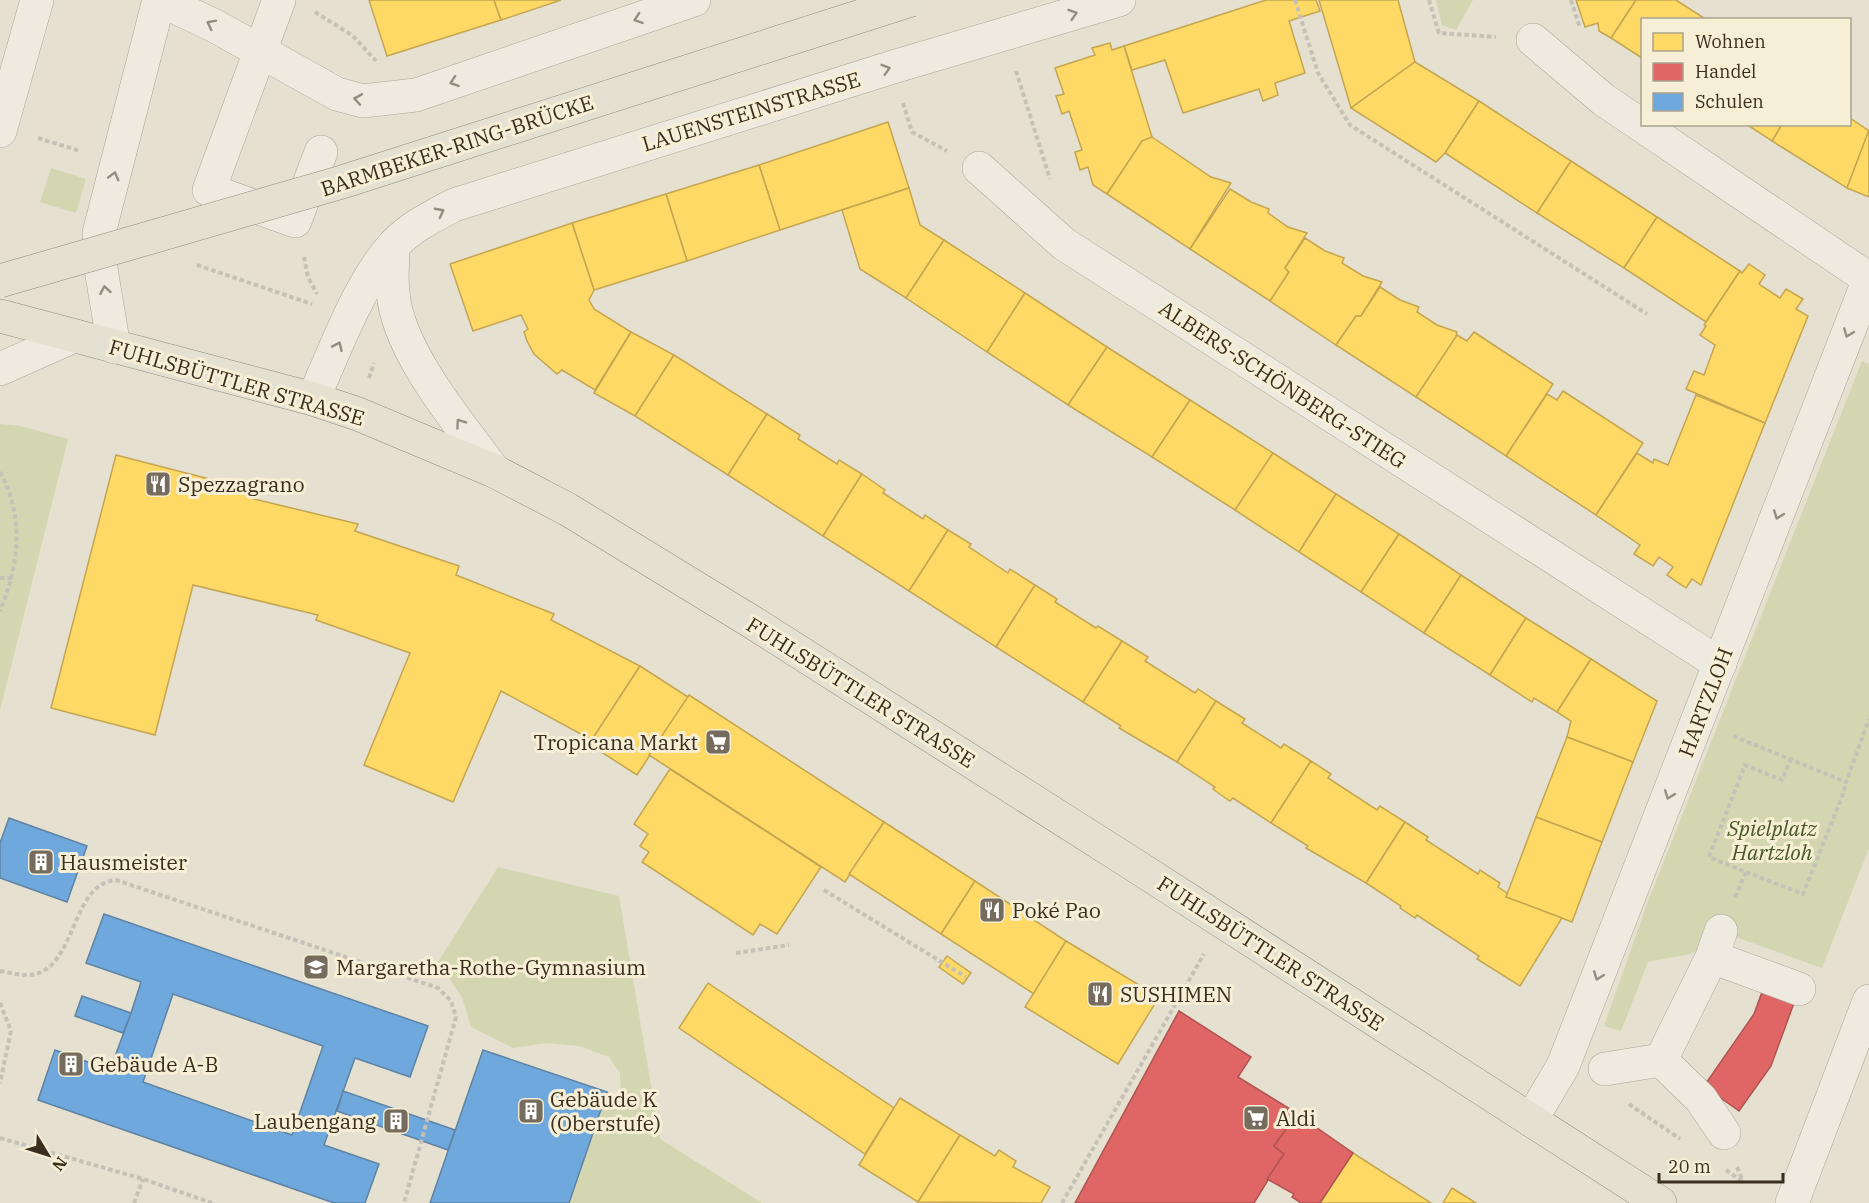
<svg xmlns="http://www.w3.org/2000/svg" width="1869" height="1203" font-family="'IBM Plex Serif',serif">
<style>
.green{fill:#d3d6b1}
.homes{fill:#ffd966;stroke:#c4a651;stroke-width:1.5}
.shops{fill:#e06666;stroke:#ae5551;stroke-width:1.5}
.schools{fill:#6fa8dc;stroke:#5f83a3;stroke-width:1.5;fill-rule:evenodd}
.lines{fill:none;stroke-linecap:round;stroke-linejoin:round}
.minor-casing{stroke:#aba597;stroke-width:34}
.major-casing{stroke:#908a7e;stroke-width:34}
.path{stroke:#c6c1b7;stroke-width:4;stroke-dasharray:4.5 3;stroke-linecap:butt}
.minor{stroke:#eeeae0;stroke-width:33}
.major{stroke:#e5e1d2;stroke-width:33}
.major-bridge-casing{stroke:#908a7e;stroke-width:34;stroke-linecap:butt}
.major-bridge{stroke:#e5e1d2;stroke-width:33}
.oneway{stroke:#948c80}
.labels{text-anchor:middle;dominant-baseline:central;stroke-width:6;stroke-linejoin:round;paint-order:stroke}
.street-label{font-size:21px;fill:#3a2e1f;stroke:#f6efd5}
.poi-label{font-size:21px;fill:#3a2e1f;stroke:#f6efd5;text-anchor:start}
.park-label{font-size:21px;font-style:italic;fill:#475725;stroke:#f6efd5}
</style>
<rect width="100%" height="100%" fill="#e5e0cf"/>
<g class="green">
<path d="M1436 0H1473L1456 30 1442 25Z"/>
<path d="M51 168 86 179 76 213 40 202Z"/>
<path d="M1862 361 1869 364V848L1822 968 1730 935 1690 954 1648 962 1621 1031 1604 1026 1647 904Z"/>
<path d="M0 424 20 426 68 439 0 710Z"/>
<path d="M498 867 619 896 660 1139 762 1203H569L607 1092 621 1098 620 1073 609 1057 579 1046 546 1043 513 1048 471 1027 462 997 438 962Z"/>
</g>
<g class="homes">
<path d="M369 0H494L501 20 387 56Z"/>
<path d="M494 0H561L501 20Z"/>
<path d="M1266 0H1316L1320 11 1289 21 1305 73 1275 83 1278 95 1263 101 1259 89 1183 113 1165 60 1132 70 1124 46Z"/>
<path d="M1319 0H1398L1415 62 1351 108Z"/>
<path d="M1576 0H1636L1611 38 1599 31 1598 23 1585 27Z"/>
<path d="M1636 0H1676L1707 20H1642V58L1611 38Z"/>
<path d="M1110 43 1112 50 1124 46 1152 137 1142 141 1107 194 1093 185 1088 167 1080 170 1075 152 1082 150 1069 111 1062 114 1056 96 1064 94 1055 68 1095 55 1092 48Z"/>
<path d="M1415 62 1479 101 1445 153 1436 162 1351 108Z"/>
<path d="M1479 101 1571 161 1537 213 1445 153Z"/>
<path d="M1850 118 1869 131 1847 188 1772 141 1782 124H1850Z"/>
<path d="M888 122 909 188 780 230 759 165Z"/>
<path d="M1746 124H1782L1772 141Z"/>
<path d="M1869 130V197L1847 188Z"/>
<path d="M1152 137 1211 177 1231 183 1190 249 1107 194 1142 141Z"/>
<path d="M1571 161 1657 217 1624 268 1537 213Z"/>
<path d="M759 165 780 230 687 261 666 194Z"/>
<path d="M909 188 920 225 944 240 906 298 860 269 842 210Z"/>
<path d="M1230 189 1251 202 1269 209 1268 213 1288 227 1307 233 1285 268 1289 272 1270 301 1190 249Z"/>
<path d="M666 194 687 261 594 290 572 223Z"/>
<path d="M1657 217 1740 271 1706 322 1624 268Z"/>
<path d="M572 223 594 290 589 300 594 309 631 332 595 390 562 370 557 374 534 354 527 341 524 332 528 329 521 315 473 331 450 264Z"/>
<path d="M1305 238 1325 251 1344 258 1342 263 1363 276 1382 282 1361 316H1356L1336 345 1270 301 1289 272 1285 268Z"/>
<path d="M944 240 1025 293 987 352 906 298Z"/>
<path d="M1749 264 1765 275 1759 284 1780 298 1786 289 1803 299 1796 309 1808 316 1765 423 1686 389 1694 371 1704 375 1715 345 1700 335 1706 326 1704 325 1740 271 1742 273Z"/>
<path d="M1380 287 1400 300 1419 307 1417 312 1437 325 1457 332 1456 337 1416 397 1336 345 1356 316H1361Z"/>
<path d="M1025 293 1107 347 1068 405 987 352Z"/>
<path d="M631 332 674 355 635 416 594 393Z"/>
<path d="M1474 332 1553 384 1506 456 1416 397 1457 335 1467 341Z"/>
<path d="M1107 347 1190 400 1152 457 1068 405Z"/>
<path d="M674 355 767 414 728 475 635 416Z"/>
<path d="M1563 391 1643 443 1596 515 1506 456 1547 394 1557 400Z"/>
<path d="M1696 395 1765 423 1701 585 1692 579 1686 588 1667 575 1673 567 1659 557 1653 566 1634 554 1640 545 1596 515 1637 453 1653 463 1654 459 1668 465Z"/>
<path d="M1190 400 1273 453 1235 510 1152 457Z"/>
<path d="M767 414 800 435 798 439 837 464 839 460 862 474 823 536 728 475Z"/>
<path d="M1273 453 1336 494 1299 552 1235 510Z"/>
<path d="M116 455 256 491 254 499 358 524 355 531 459 566 456 575 554 614 551 620 640 666 592 740 501 691 453 802 364 765 410 653 316 620 318 615 193 585 155 735 51 708Z"/>
<path d="M862 474 885 490 883 493 923 519 925 515 948 530 909 591 823 536Z"/>
<path d="M1336 494 1399 534 1361 592 1299 552Z"/>
<path d="M948 530 971 544 969 547 1008 573 1010 569 1035 585 996 647 909 591Z"/>
<path d="M1399 534 1461 575 1424 633 1361 592Z"/>
<path d="M1461 575 1526 618 1490 675 1424 633Z"/>
<path d="M1035 585 1057 599 1055 602 1096 628 1098 626 1122 641 1083 702 996 647Z"/>
<path d="M1526 618 1591 659 1557 712 1534 698 1532 702 1490 675Z"/>
<path d="M1122 641 1148 657 1145 661 1195 693 1198 689 1216 701 1177 762 1119 728 1121 726 1083 702Z"/>
<path d="M1591 659 1657 701 1633 762 1567 737 1571 721 1557 712Z"/>
<path d="M640 666 688 697 637 775 589 744Z"/>
<path d="M689 695 884 822 845 882 649 755Z"/>
<path d="M1216 701 1245 719 1242 723 1281 748 1284 744 1311 761 1271 823 1233 798 1230 801 1221 795 1213 789 1215 787 1177 762Z"/>
<path d="M1567 737 1633 762 1602 842 1536 817Z"/>
<path d="M1311 761 1331 774 1328 778 1377 810 1380 806 1405 822 1366 883 1306 848 1308 846 1271 823Z"/>
<path d="M670 769 821 867 777 934 760 924 753 935 642 862 649 852 640 846 648 834 634 824Z"/>
<path d="M1536 817 1602 842 1572 922 1506 897Z"/>
<path d="M884 822 975 881 941 934 849 874Z"/>
<path d="M1405 822 1428 837 1426 840 1478 874 1480 870 1500 883 1498 887 1507 893 1506 897 1562 918 1520 986 1477 959 1479 956 1417 915 1415 918 1400 908 1401 906 1366 883Z"/>
<path d="M975 881 1066 941 1034 994 941 934Z"/>
<path d="M1066 941 1159 997 1118 1064 1025 1007Z"/>
<path d="M947 956 971 973 963 984 939 967Z"/>
<path d="M708 983 894 1108 865 1154 679 1028Z"/>
<path d="M900 1098 960 1135 918 1202 859 1165Z"/>
<path d="M960 1135 995 1156 999 1150 1016 1161 1013 1167 1050 1187 1041 1203 918 1202Z"/>
<path d="M1353 1153 1431 1203H1320Z"/>
<path d="M1452 1188 1476 1203H1443Z"/>
</g>
<g class="shops">
<path d="M1762 992 1794 1003 1771 1066 1739 1111 1704 1086 1754 1014Z"/>
<path d="M1179 1011 1251 1057 1238 1077 1290 1109 1292 1121 1274 1146 1284 1154 1254 1203H1075Z"/>
<path d="M1290 1109 1353 1153 1320 1203H1301L1292 1197 1294 1194 1267 1179 1284 1154 1274 1146 1292 1121Z"/>
</g>
<g class="schools">
<path d="M9 818 87 846 67 902 0 878V843Z"/>
<path d="M104 914 428 1026 410 1077 355 1058 324 1145 379 1164 365 1203H334L38 1100 55 1050 110 1070 131 1013 141 982 86 963ZM173 994 323 1046 292 1135 143 1082Z"/>
<path d="M82 996 131 1013 123 1033 75 1016Z"/>
<path d="M483 1050 607 1092 569 1203H430Z"/>
<path d="M343 1091 455 1130 448 1150 337 1111Z"/>
</g>
<g class="lines">
<defs>
<g id="minor">
<path d="M160 0 215 26 337 94 363 101 416 95 694 0"/>
<path d="M279 0 209 190 295 221 321 152"/>
<path d="M1533 40 1604 100 1869 279"/>
<path d="M0 131 37 0"/>
<path d="M979 168 1064 244 1720 664"/>
<path d="M393 246C393 261 391 277 393 292 397 351 460 424 494 471"/>
<path d="M114 347 101 269 99 233 159 0"/>
<path d="M0 369 74 336"/>
<path d="M313 399C334 353 359 283 393 246 409 228 433 216 454 205L893 67 1119 0"/>
<path d="M1721 931 1712 957 1661 1060 1701 1099 1724 1133"/>
<path d="M1712 957 1799 989"/>
<path d="M1605 1069 1661 1060"/>
<path d="M1531 1120 1563 1066 1869 279"/>
<path d="M1792 1203 1869 1001"/>
</g>
<path id="major" d="M0 316 313 399 358 414 494 471 567 509 752 622 1128 861 1660 1203"/>
</defs>
<use href="#minor" class="minor-casing"/>
<use href="#major" class="major-casing"/>
<g class="path">
<path d="M1295 0 1318 73 1350 125 1647 314"/>
<path d="M1429 0 1439 33 1496 37"/>
<path d="M1571 0 1580 28"/>
<path d="M315 12 353 36 376 61"/>
<path d="M1016 71 1050 179"/>
<path d="M903 103 912 132 947 151"/>
<path d="M38 138 80 151"/>
<path d="M304 257 308 277 317 294"/>
<path d="M197 265 312 304"/>
<path d="M369 378 374 363"/>
<path d="M0 472C25 518 19 564 0 611"/>
<path d="M0 578H13"/>
<path d="M1733 736 1846 782 1869 719"/>
<path d="M1746 872 1803 894 1843 794 1846 782"/>
<path d="M824 890 966 977"/>
<path d="M1735 897 1746 872 1709 857 1745 765 1782 780 1791 759"/>
<path d="M736 953 789 945"/>
<path d="M0 971C12 973 25 977 36 974 77 962 72 883 116 880L438 988 451 1001 456 1017 404 1203"/>
<path d="M0 1003 11 1031 0 1083"/>
<path d="M1629 1104 1680 1139"/>
<path d="M0 1138 143 1179 212 1203"/>
<path d="M1737 1167 1743 1182"/>
<path d="M1726 1170 1743 1182"/>
<path d="M134 1203 143 1179"/>
<path d="M1062 1203 1204 954"/>
</g>
<use href="#minor" class="minor"/>
<use href="#major" class="major"/>
<defs>
<path id="major-bridge" d="M0 281 342 182 911 0"/>
</defs>
<use href="#major-bridge" class="major-bridge-casing"/>
<use href="#major-bridge" class="major-bridge"/>
</g>
<defs><path id="oneway-chevron" d="M-2-3.5L2.5 0L-2 3.5" fill="none" stroke-width="1.6" stroke-linecap="round" stroke-linejoin="round" transform="scale(1.5)"/></defs>
<g class="oneway">
<use href="#oneway-chevron" transform="translate(1073 14) rotate(-17)"/>
<use href="#oneway-chevron" transform="translate(638 19) rotate(161)"/>
<use href="#oneway-chevron" transform="translate(211 24) rotate(-153)"/>
<use href="#oneway-chevron" transform="translate(886 69) rotate(-17)"/>
<use href="#oneway-chevron" transform="translate(454 82) rotate(161)"/>
<use href="#oneway-chevron" transform="translate(358 99) rotate(-170)"/>
<use href="#oneway-chevron" transform="translate(114 176) rotate(-75)"/>
<use href="#oneway-chevron" transform="translate(440 212) rotate(-28)"/>
<use href="#oneway-chevron" transform="translate(105 290) rotate(-100)"/>
<use href="#oneway-chevron" transform="translate(1848 333) rotate(111)"/>
<use href="#oneway-chevron" transform="translate(338 346) rotate(-66)"/>
<use href="#oneway-chevron" transform="translate(460 423) rotate(-125)"/>
<use href="#oneway-chevron" transform="translate(1778 515) rotate(111)"/>
<use href="#oneway-chevron" transform="translate(1669 795) rotate(111)"/>
<use href="#oneway-chevron" transform="translate(1598 976) rotate(111)"/>
</g>
<defs>
<symbol id="restaurant-square" viewBox="-11 -11 22 22"><rect x="-9" y="-9" width="18" height="18" rx="4" fill="#766c5d" stroke="#f6efd5"/><path d="M-5-6h1v4h1v-4h1v4h1v-4h1v5L-1.5 .5V6h-2V.5L-5-1ZM5-6V6H3V1.5H1.5Q1.5-4 5-6Z" fill="#fff"/></symbol>
<symbol id="supermarket-square" viewBox="-11 -11 22 22"><rect x="-9" y="-9" width="18" height="18" rx="4" fill="#766c5d" stroke="#f6efd5"/><path d="M-6-5.5h2.5l.6 2H6L4.5 2H-2.5L-4.4-4H-6ZM-1.5 3.2a1.3 1.3 0 1 0 .1 0ZM3 3.2a1.3 1.3 0 1 0 .1 0Z" fill="#fff"/></symbol>
<symbol id="building-square" viewBox="-11 -11 22 22"><rect x="-9" y="-9" width="18" height="18" rx="4" fill="#766c5d" stroke="#f6efd5"/><path d="M-4-6H4V6H1V3H-1V6H-4ZM-2.5-4.3h1.7v1.8h-1.7ZM.8-4.3h1.7v1.8H.8ZM-2.5-1h1.7V.8h-1.7ZM.8-1h1.7V.8H.8Z" fill="#fff"/></symbol>
<symbol id="school-square" viewBox="-11 -11 22 22"><rect x="-9" y="-9" width="18" height="18" rx="4" fill="#766c5d" stroke="#f6efd5"/><path d="M0-5L7-2L0 1L-7-2ZM-4 1L0 2.5L4 1V4Q0 6-4 4Z" fill="#fff"/></symbol>
</defs>
<g fill-rule="evenodd">
<use href="#restaurant-square" x="143" y="469" width="30" height="30"/>
<use href="#supermarket-square" x="703" y="727" width="30" height="30"/>
<use href="#building-square" x="26" y="847" width="30" height="30"/>
<use href="#restaurant-square" x="977" y="895" width="30" height="30"/>
<use href="#school-square" x="301" y="952" width="30" height="30"/>
<use href="#restaurant-square" x="1085" y="979" width="30" height="30"/>
<use href="#building-square" x="56" y="1049" width="30" height="30"/>
<use href="#building-square" x="516" y="1096" width="30" height="30"/>
<use href="#supermarket-square" x="1241" y="1103" width="30" height="30"/>
<use href="#building-square" x="381" y="1106" width="30" height="30"/>
</g>
<g class="labels">
<g class="street-label">
<text transform="translate(751 111) rotate(-17)">LAUENSTEINSTRASSE</text>
<text transform="translate(457 145) rotate(-18)">BARMBEKER-RING-BRÜCKE</text>
<text transform="translate(237 382) rotate(16)">FUHLSBÜTTLER STRASSE</text>
<text transform="translate(1283 384) rotate(33)">ALBERS-SCHÖNBERG-STIEG</text>
<text transform="translate(861 692) rotate(32)">FUHLSBÜTTLER STRASSE</text>
<text transform="translate(1705 702) rotate(-69)">HARTZLOH</text>
<text transform="translate(1271 953) rotate(33)">FUHLSBÜTTLER STRASSE</text>
</g>
<g class="poi-label">
<text x="178" y="484">Spezzagrano</text>
<text x="698" y="742" text-anchor="end">Tropicana Markt</text>
<text x="60" y="862">Hausmeister</text>
<text x="1012" y="910">Poké Pao</text>
<text x="336" y="967">Margaretha-Rothe-Gymnasium</text>
<text x="1120" y="994">SUSHIMEN</text>
<text x="90" y="1064">Gebäude A-B</text>
<text x="550" y="1099">Gebäude K<tspan x="550" dy="24">(Oberstufe)</tspan></text>
<text x="1276" y="1118">Aldi</text>
<text x="376" y="1121" text-anchor="end">Laubengang</text>
</g>
<g class="park-label">
<text x="1772" y="828">Spielplatz<tspan x="1772" dy="24">Hartzloh</tspan></text>
</g>
</g>
<rect x="1641" y="18" width="210" height="108" fill="#f6efd5" stroke="#aba28c" stroke-width="1.5"/>
<rect x="1653" y="33" width="30" height="18" fill="#ffd966" stroke="#aba28c" stroke-width="1.5"/>
<text x="1695" y="48" font-size="18" fill="#3a2e1f">Wohnen</text>
<rect x="1653" y="63" width="30" height="18" fill="#e06666" stroke="#aba28c" stroke-width="1.5"/>
<text x="1695" y="78" font-size="18" fill="#3a2e1f">Handel</text>
<rect x="1653" y="93" width="30" height="18" fill="#6fa8dc" stroke="#aba28c" stroke-width="1.5"/>
<text x="1695" y="108" font-size="18" fill="#3a2e1f">Schulen</text>
<g transform="translate(48 1155) rotate(128)" stroke="#f6efd5" stroke-width="4.5" paint-order="stroke">
<path d="M0-4.5L10 22L0 15L-10 22Z" fill="#3a2e1f"/>
<text y="-9" font-size="16" font-weight="bold" text-anchor="middle" fill="#3a2e1f">N</text>
</g>
<path d="M1659 1173v9h124v-9" fill="none" stroke="#3a2e1f" stroke-width="3"/>
<text x="1668" y="1173" font-size="18" fill="#3a2e1f" stroke="#f6efd5" stroke-width="4.5" paint-order="stroke">20 m</text>
</svg>
